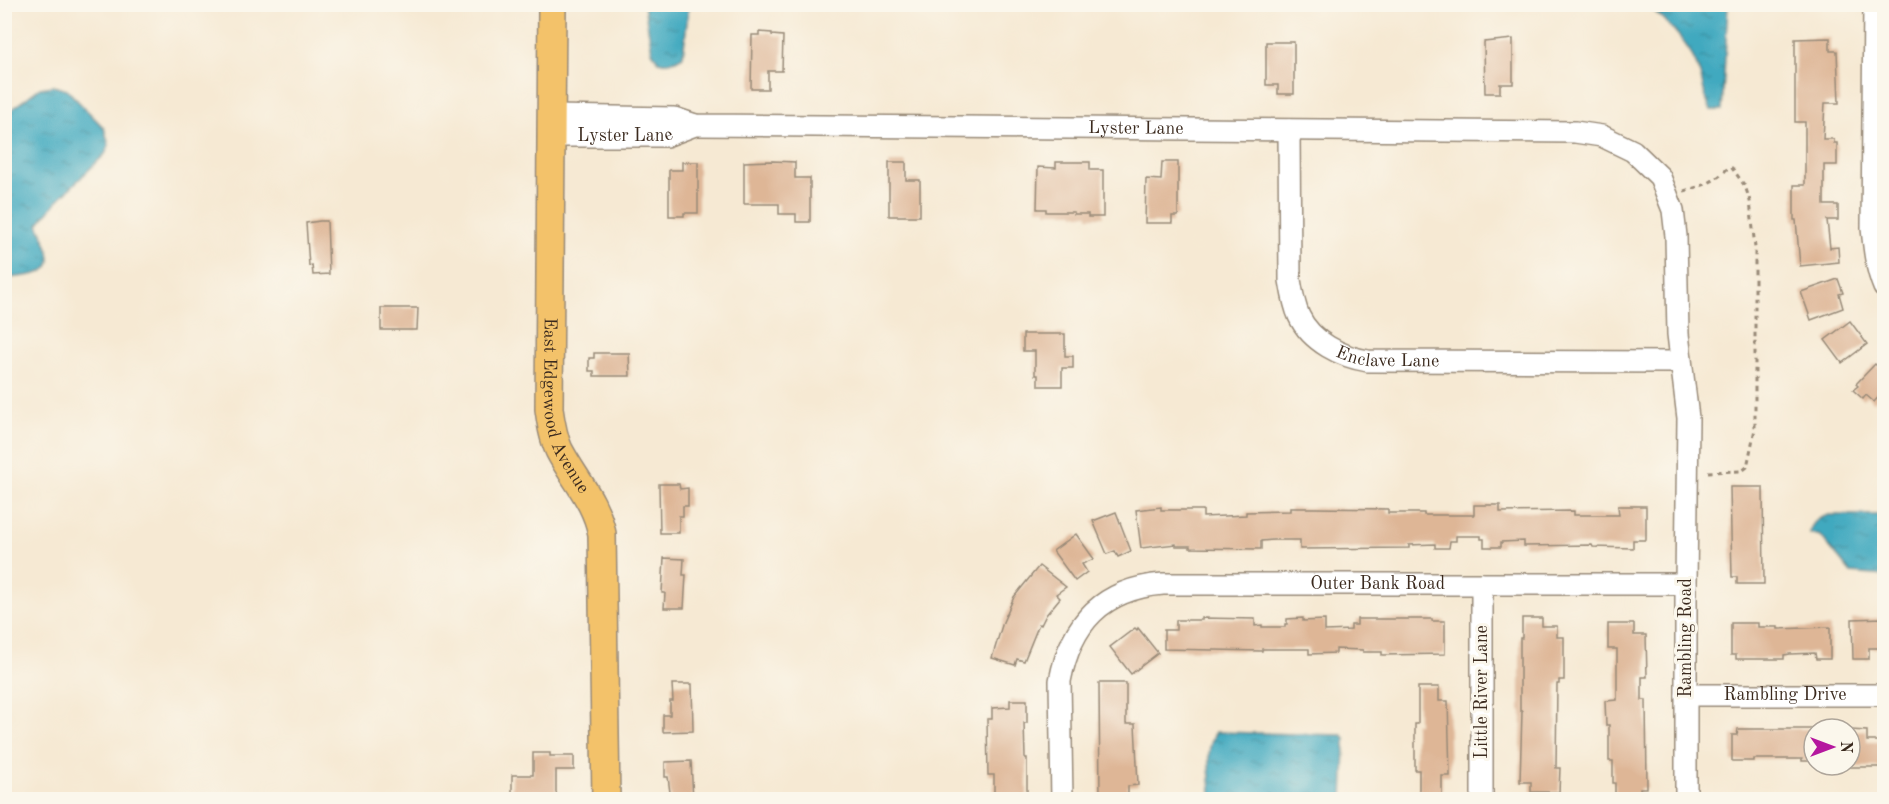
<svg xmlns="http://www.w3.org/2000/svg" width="1889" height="804" font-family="'Old Standard TT',serif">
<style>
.water{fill:url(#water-ripples);stroke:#3d6a6e;stroke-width:1.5}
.building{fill:#deb696}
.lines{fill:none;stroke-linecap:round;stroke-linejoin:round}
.minor-casing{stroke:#988a78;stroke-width:24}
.major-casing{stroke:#988a78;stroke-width:30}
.path{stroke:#988a78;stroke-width:3;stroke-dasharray:4.5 4.5;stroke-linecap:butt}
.minor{stroke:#fff;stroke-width:21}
.major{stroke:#f3c26a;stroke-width:27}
.labels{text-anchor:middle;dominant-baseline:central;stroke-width:6;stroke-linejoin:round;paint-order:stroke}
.street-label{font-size:18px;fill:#3b2a1e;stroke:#fbf7ec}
</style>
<defs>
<pattern id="water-ripples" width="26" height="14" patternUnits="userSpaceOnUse" patternTransform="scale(1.5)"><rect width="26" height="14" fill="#3fa9bf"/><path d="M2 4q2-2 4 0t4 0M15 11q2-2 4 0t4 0" fill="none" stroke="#368a9b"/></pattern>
</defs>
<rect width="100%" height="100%" fill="#fbf7ec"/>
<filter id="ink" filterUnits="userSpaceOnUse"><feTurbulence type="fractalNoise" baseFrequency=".0167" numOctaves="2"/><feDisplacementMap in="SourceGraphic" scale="12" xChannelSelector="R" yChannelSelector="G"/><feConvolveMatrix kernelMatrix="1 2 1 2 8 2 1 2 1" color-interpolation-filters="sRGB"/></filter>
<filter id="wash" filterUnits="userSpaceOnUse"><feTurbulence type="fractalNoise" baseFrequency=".008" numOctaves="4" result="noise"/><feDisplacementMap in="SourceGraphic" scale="24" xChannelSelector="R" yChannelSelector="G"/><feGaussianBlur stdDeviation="1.35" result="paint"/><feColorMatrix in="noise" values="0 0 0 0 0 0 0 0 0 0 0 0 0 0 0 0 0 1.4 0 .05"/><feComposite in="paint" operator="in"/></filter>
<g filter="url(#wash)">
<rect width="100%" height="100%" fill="#f6e9d3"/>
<g class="water">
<path d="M644 5H689L683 56C674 61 668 64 658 61L652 51Z"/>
<path d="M1647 5H1728L1722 110H1711C1704 98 1704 87 1700 74 1691 45 1670 24 1647 5Z"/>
<path d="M53 86 67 90 104 128 109 145 105 154 59 199 38 224C59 269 55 274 6 278H4L5 119 12 109 40 88Z"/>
<path d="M1829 515H1884V576L1851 573 1821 536 1810 533C1811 522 1819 518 1829 515Z"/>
<path d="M1216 732 1342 735 1345 738V745L1343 799H1211C1212 778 1203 751 1216 732Z"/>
</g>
<g id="blocks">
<g class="building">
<path d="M759 32 772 33V35L783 36 782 71H768V89H751L752 35H759Z"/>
<path d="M1830 38V51H1837L1839 103H1825L1823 139H1834V143H1837V165H1824V205H1838V220H1827L1830 248 1838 247 1839 262 1800 266 1796 220H1794V185H1805V122H1795V39Z"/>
<path d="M1513 39V84H1500V93H1485L1484 42Z"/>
<path d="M1266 42H1294V94H1278V85H1266Z"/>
<path d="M772 161 795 162V178H810V222H796V214H779V204H744V162Z"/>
<path d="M682 162H698V213H684V216H669V170H682Z"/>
<path d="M889 162H906V180H920V216H889Z"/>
<path d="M1056 162H1090V170H1103V217H1088V214H1074V212H1046V209H1037L1038 167 1056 168Z"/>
<path d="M1162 162H1178V216H1172V223H1145L1146 179 1161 180Z"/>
<path d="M320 221H327L329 274 313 275 312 265 309 266 306 223Z"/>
<path d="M1838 279 1843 293 1839 294 1843 308 1811 320 1801 292Z"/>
<path d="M381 308H418L417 330H381Z"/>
<path d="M1850 321 1867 344 1842 363 1825 340Z"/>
<path d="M1023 334H1065V356H1073V368H1062V386H1038V375H1035V351H1023Z"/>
<path d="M594 353H629L630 376H594V371H589V358H594Z"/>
<path d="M1875 364 1884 372V391L1874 402 1866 395 1863 399 1853 390 1858 386 1856 384Z"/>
<path d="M659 484H679L680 489 688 488V506H683V516H679V533H660Z"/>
<path d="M1730 487H1763L1764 584H1737V577H1732Z"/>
<path d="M1474 505H1500V512L1574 511V515H1619L1618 506H1646V540H1633V548L1593 547 1592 545 1524 546V541L1501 542V547H1484V539H1481V536H1456V541H1450L1449 548H1435V544L1409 545V548L1300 549V540H1273L1261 541V549L1190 548V546H1176V544L1141 548 1136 510 1161 507V510H1203V517L1246 515V512L1290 511V508H1314L1388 509V513H1424V515H1474Z"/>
<path d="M1116 512 1131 551 1118 557 1115 551 1107 554 1093 521Z"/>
<path d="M1076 534 1094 559 1082 564 1087 572 1075 581 1053 551Z"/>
<path d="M664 558 684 559 683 575H686L684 608H664L665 593H662Z"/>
<path d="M1039 566 1066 587 1056 594 1060 598 1046 615 1041 625 1039 624 1024 661 1017 659 1015 665 992 658 1003 622 1014 597Z"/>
<path d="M1202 618 1255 619V626L1262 625V627H1285V624H1287V619L1303 618V621L1325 620V631L1351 630V625H1357V619H1432V621H1445V654L1382 655V652H1363V650L1336 649V653L1309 654V649H1262V651L1164 649V630H1176V620H1202Z"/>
<path d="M1522 618H1542V626H1557V637H1564V680H1559V684H1557L1556 768H1560L1559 792H1531V782H1520L1522 711H1520V638H1522Z"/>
<path d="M1884 618V648H1869V659H1853L1852 619Z"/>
<path d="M1731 623H1758V627H1778V629L1830 627V659H1816L1815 653 1790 654 1784 655V659H1736V655H1731Z"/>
<path d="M1608 624H1634V635H1646L1647 677H1642V700H1646L1647 788H1640V794L1615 795V783H1613V761H1609V725H1606L1605 701 1617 700V649H1608Z"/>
<path d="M1135 628 1137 630 1138 628 1158 653 1131 674 1110 647Z"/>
<path d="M1099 683H1126V724H1135L1138 785 1128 786V800H1100Z"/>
<path d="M672 684H692L693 731 663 732V715H670V701H673Z"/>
<path d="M1418 687H1439V701H1448L1450 776H1442V800H1419V770H1415V724H1418Z"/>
<path d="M1010 700H1027V723H1024L1025 758H1027V800H998V796H994V775H988L987 719H992V708L1010 707Z"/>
<path d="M1738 729H1814V761H1802V759H1754V761H1732V735H1737Z"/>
<path d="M1850 730 1867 731V741H1884V767H1850Z"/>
<path d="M533 753H550V756H574V770H556V792L558 800H525V797H512V775H533Z"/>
<path d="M691 761 693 800H671L668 777H665V762Z"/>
</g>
</g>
</g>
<g filter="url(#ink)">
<use href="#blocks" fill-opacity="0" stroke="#988a78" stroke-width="1.5"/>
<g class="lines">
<defs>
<g id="minor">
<path d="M1874 4 1872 228C1874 248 1876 268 1884 287"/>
<path id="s1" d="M552 116 674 118 695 125 1575 132 1602 136 1633 151 1660 177 1673 210 1676 236 1678 334 1688 418 1686 584V800"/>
<path id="s2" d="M1289 130 1290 280C1292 292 1294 305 1299 316 1311 342 1342 357 1368 361L1680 362"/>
<path id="s3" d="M551 136H666L695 125"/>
<path d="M1482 584V800"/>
<path id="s4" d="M1686 695H1884"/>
<path id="s5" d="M1062 800 1060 681C1071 623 1102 589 1163 584H1686"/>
</g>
<g id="major">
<path id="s6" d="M552 4 549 409C551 423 553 437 559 450 574 479 596 501 602 534L606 800"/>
</g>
</defs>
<use href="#minor" class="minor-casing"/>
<use href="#major" class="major-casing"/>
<path class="path" d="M1684 191C1704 185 1714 183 1729 167L1732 168 1745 186 1750 201 1755 248V429L1747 467 1742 471 1705 472"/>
<use href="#minor" class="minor"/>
<use href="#major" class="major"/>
</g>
</g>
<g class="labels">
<g class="street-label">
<text stroke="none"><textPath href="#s1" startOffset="585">Lyster Lane</textPath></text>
<text stroke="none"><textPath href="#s3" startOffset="74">Lyster Lane</textPath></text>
<text stroke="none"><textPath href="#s2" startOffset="292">Enclave Lane</textPath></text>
<text stroke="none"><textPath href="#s6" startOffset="405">East Edgewood Avenue</textPath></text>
<text stroke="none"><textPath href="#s5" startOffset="488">Outer Bank Road</textPath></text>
<text transform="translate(1686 638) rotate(-90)">Rambling Road</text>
<text transform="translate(1482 692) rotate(-90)">Little River Lane</text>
<text stroke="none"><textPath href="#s4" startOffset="99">Rambling Drive</textPath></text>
</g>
</g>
<rect width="1889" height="804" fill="none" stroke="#fbf7ec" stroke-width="24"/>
<g transform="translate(1832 747) rotate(90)"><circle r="28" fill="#fbf7ec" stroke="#aea59a" stroke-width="1.5"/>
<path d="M0-4.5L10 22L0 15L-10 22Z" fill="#b5179e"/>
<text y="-9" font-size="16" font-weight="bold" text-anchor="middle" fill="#3b2a1e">N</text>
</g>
</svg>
